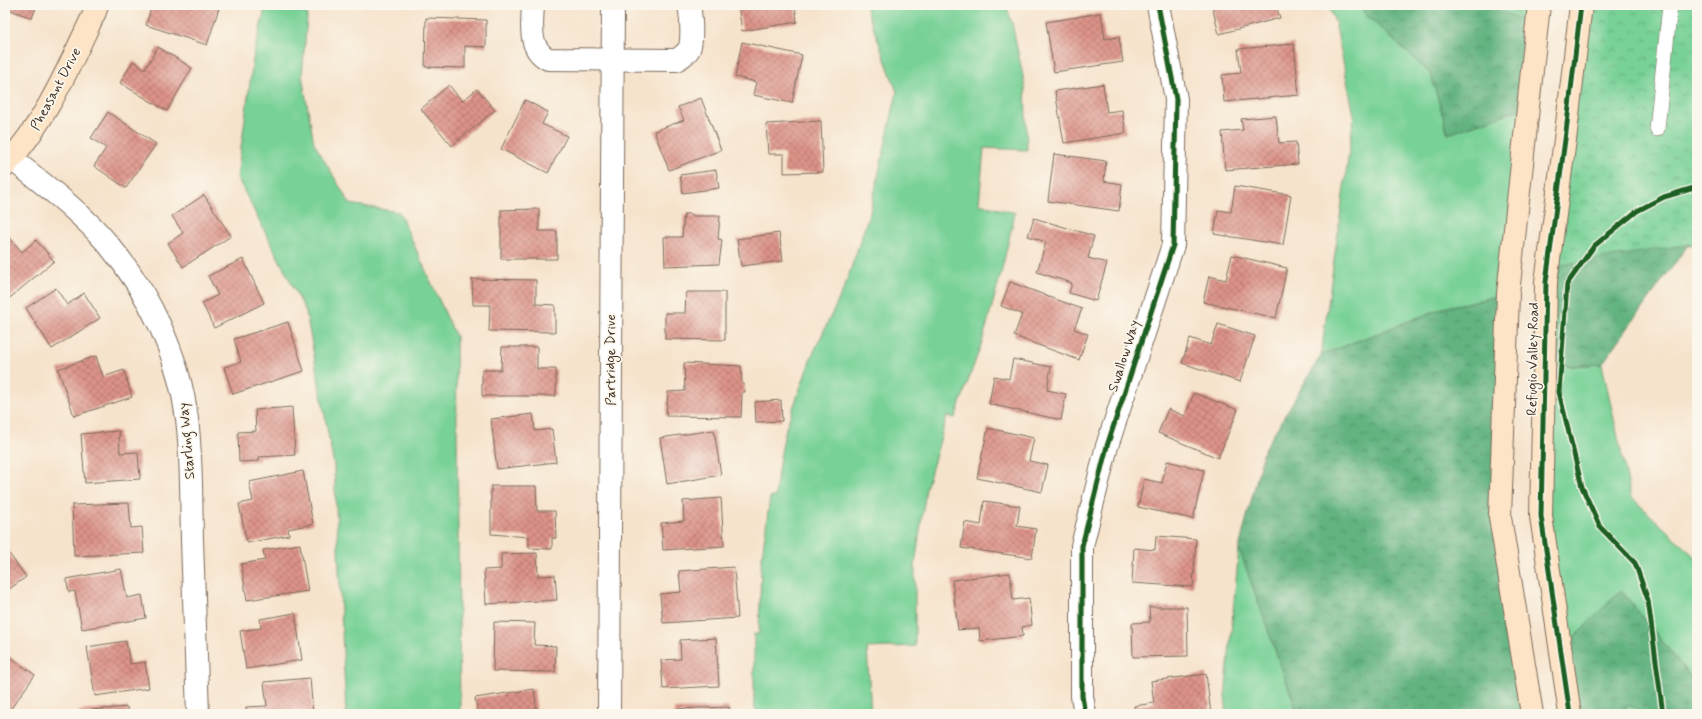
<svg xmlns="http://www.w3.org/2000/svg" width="1702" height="719" font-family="Mynerve,sans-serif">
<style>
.grass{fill:#78d197;stroke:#5a7e5a}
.forest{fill:url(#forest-crowns);stroke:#4e6e4f}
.park{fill:url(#park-crowns);stroke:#5a7e5a}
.building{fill:url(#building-cross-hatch)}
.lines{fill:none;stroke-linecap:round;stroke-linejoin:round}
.lane-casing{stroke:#7c6b5b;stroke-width:16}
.street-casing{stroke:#7c6b5b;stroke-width:24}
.secondary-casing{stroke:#7c6b5b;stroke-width:24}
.lane{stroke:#fff;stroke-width:15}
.street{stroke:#fff;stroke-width:22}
.secondary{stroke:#fee4c6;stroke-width:22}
.cycleway-casing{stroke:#fbf7ec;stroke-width:8}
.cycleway{stroke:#1b5e20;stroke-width:5}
.labels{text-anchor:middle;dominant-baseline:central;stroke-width:3.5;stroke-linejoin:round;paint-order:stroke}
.street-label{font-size:14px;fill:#3b2a1e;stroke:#fbf7ec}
</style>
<defs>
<pattern id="forest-crowns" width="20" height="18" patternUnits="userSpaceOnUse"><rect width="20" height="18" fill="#62b380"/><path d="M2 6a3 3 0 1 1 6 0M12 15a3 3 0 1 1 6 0" fill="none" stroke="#529268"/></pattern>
<pattern id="park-crowns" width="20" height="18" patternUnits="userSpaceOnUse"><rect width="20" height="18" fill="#78d197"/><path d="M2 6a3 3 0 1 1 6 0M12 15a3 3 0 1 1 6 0" fill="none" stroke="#64aa7b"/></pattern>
<pattern id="building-cross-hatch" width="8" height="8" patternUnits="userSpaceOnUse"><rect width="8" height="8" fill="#dd9388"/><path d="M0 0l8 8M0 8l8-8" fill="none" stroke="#b4786f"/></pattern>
</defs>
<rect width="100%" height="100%" fill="#fbf7ec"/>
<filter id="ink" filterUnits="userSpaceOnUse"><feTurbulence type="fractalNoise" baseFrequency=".025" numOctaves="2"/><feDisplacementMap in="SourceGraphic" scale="8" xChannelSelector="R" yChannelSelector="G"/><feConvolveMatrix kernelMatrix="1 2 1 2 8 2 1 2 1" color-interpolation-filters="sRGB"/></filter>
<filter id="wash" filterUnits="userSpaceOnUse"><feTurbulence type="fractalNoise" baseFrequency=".012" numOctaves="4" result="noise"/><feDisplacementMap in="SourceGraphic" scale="16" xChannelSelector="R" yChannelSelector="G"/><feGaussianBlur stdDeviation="0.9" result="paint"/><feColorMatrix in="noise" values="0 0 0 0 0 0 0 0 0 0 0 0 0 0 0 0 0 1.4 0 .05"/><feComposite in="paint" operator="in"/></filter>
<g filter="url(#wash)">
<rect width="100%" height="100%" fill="#f6e3cc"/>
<g class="grass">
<path d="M266 5 308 6 302 76 314 143 350 204 399 212 456 337 460 714H346L334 466 306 312 237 177 254 53Z"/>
<path d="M865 5H1006L1012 23 1025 86 1027 150 984 148 979 204 1015 213 1001 273 983 339 955 418 947 416 926 489 915 565V646L867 648 871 714H757L754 704V634H759L761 565 770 497H775L779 463 786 428 811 358 845 286 870 212 897 92Z"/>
<path d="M1328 5H1362L1364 13 1431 74 1448 134 1529 106 1508 294 1443 308 1321 355 1354 115 1335 22Z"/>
<path d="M1602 364 1631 497 1697 559V685L1621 590 1561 650 1541 516 1544 368Z"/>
<path d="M1239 548 1298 714H1227L1225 697Z"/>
<path d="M1629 704 1642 714H1620Z"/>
</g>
<g class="forest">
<path d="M1362 5H1539L1529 106 1448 134 1431 74 1364 13Z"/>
<path d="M1697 5V243L1688 245 1602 364 1544 368 1546 282Z"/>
<path d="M1508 294 1500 517 1532 714H1298L1239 548 1264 450 1321 355 1443 308Z"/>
<path d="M1621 590 1697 685V714H1642L1629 704 1620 714H1570L1561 650Z"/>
</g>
<g class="park">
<path d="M1486 5H1539L1537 26Z"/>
<path d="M1581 5H1697V243L1548 267Z"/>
</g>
<g id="blocks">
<g class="building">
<path d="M5 5H37L32 18 5 8Z"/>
<path d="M152 5H220L207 45 146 25Z"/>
<path d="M738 5H795L797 22 742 31Z"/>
<path d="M1214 5H1276L1280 18 1219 34 1212 6Z"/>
<path d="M1101 13 1105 39 1119 37 1123 62 1054 72 1046 22Z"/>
<path d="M426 18 486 20V47L465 46V68L425 67Z"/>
<path d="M742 42 802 55 792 103 753 95 756 82 735 77Z"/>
<path d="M1294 44 1299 95 1224 102 1222 75 1241 73 1238 49Z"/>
<path d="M158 47 192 68 167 111 120 83 133 61 145 69Z"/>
<path d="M5 64 10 67 5 75Z"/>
<path d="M1103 84 1107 112 1122 110 1126 133 1064 143 1055 91Z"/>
<path d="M449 85 462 101 477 89 495 110 452 146 421 109Z"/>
<path d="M701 98 721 150 669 170 654 131 684 120 678 107Z"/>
<path d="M525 100 548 112 542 124 567 136 548 173 501 149Z"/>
<path d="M108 112 156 144 126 188 94 166 106 148 91 138Z"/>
<path d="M1276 116 1279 143 1296 142 1298 164 1225 170 1222 132 1243 130 1241 119Z"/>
<path d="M821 121 823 172 784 173V154H768L766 124Z"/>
<path d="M1054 154 1106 161 1104 181 1122 184 1119 211 1048 201Z"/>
<path d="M716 170 719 188 683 193 680 175Z"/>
<path d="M1235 186 1291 195 1283 245 1214 234 1218 210 1231 212Z"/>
<path d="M204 195 231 236 183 267 168 243 183 233 172 216Z"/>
<path d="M539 209V231H557V259H501V210Z"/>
<path d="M684 214H692V216H720L718 239 722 240 719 264 665 266 664 237H682Z"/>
<path d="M1034 218 1094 236 1088 258 1107 263 1096 301 1069 293 1072 283 1037 272 1046 242 1028 236Z"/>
<path d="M6 233 22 252 36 240 54 261 5 302Z"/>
<path d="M779 233 783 261 741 266 737 239Z"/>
<path d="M1232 255 1287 268 1276 318 1203 302 1209 276 1226 280Z"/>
<path d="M243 259 264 303 214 328 202 303 218 295 208 276Z"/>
<path d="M472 279 536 280V304L555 305V332L489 331 490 305H473Z"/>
<path d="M1010 282 1082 309 1074 329 1088 334 1079 360 1014 336 1022 314 1001 306Z"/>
<path d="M56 288 67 305 84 293 100 318 52 349 26 308Z"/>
<path d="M686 292H725V340L665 339V313H685Z"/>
<path d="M288 322 304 371 233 394 224 367 241 362 234 339Z"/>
<path d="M1218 324 1255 336 1240 382 1182 363 1190 338 1211 345Z"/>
<path d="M502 347H537V369H556V396H482V370H501Z"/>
<path d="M96 356 103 377 124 370 132 397 74 416 58 369Z"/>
<path d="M1013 359 1051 367 1047 390 1066 394 1061 420 989 404 994 376 1009 379Z"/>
<path d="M684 363 741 366 742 384H744L745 392H742L741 417 666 416 668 392 685 391Z"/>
<path d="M1194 393 1238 410 1218 458 1158 433 1168 409 1185 416Z"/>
<path d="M781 400 782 421 756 422 755 402Z"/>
<path d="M292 407 295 455 259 457V461L239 462 238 432 256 431 255 410Z"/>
<path d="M533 414 535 431 552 429 556 462 497 469 491 419Z"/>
<path d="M988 428 1034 438 1029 461 1048 465 1042 492 977 478Z"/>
<path d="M714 430 721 475 667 484 660 438Z"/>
<path d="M119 431 120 453 138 452 140 479 85 483 81 434Z"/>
<path d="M1167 461 1204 470 1193 519 1138 507 1144 479 1162 483Z"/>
<path d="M303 471 313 524 288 529 289 535 247 543 239 504 253 501 249 482Z"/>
<path d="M491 486H536L537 511H555L556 538H552V549L529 548V537L491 534Z"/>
<path d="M721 498 724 546 663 550 661 523 684 521 683 501Z"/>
<path d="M984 501 1020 506 1017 526 1036 529 1032 558 961 548 965 522 981 525Z"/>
<path d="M129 503 131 528 142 527 144 553 74 556 72 505Z"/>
<path d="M1156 536 1196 539 1193 587 1132 583 1134 548 1155 550Z"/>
<path d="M300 544 308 591 247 600 241 564 265 560 263 550Z"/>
<path d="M5 548 26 577 5 592Z"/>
<path d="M537 553 538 576 555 575 557 600 486 604 484 570 501 569V554Z"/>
<path d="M734 567 738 618 663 623 660 594 681 592 679 571Z"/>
<path d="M121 569 127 598 142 595 146 618 82 629 75 591 69 592 66 579Z"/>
<path d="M1010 573 1013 600 1029 598 1032 625 1022 627 1023 636 980 641 979 628 958 630 952 580Z"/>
<path d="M1149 607H1187L1188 656 1133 657 1132 623 1150 622Z"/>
<path d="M295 613 302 660 246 669 240 631 261 628 260 619Z"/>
<path d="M494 622 535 623 534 645 556 646 555 672 493 671Z"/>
<path d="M716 638 719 686 663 689 661 660 681 659 680 640Z"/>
<path d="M126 641 130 664 145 662 149 688 95 696 87 647Z"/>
<path d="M5 653 35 675 7 714H5Z"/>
<path d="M1206 674 1211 714H1135L1134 706 1154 703 1151 681Z"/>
<path d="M310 678 313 714H246V707L267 706 264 682Z"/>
<path d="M534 689 537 714H478L475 698Z"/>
<path d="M127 707 128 714H80L79 711Z"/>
<path d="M729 707 730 714H674V709Z"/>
</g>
</g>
</g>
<g filter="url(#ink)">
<use href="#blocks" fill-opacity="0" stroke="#7c6b5b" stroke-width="1"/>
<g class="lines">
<defs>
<path id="lane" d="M1657 129 1670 5"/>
<g id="street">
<path d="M533 5C532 25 528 49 548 59L677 60C681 57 686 54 689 49 693 40 691 15 689 5"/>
<path d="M12 159C44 185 80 211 107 243 149 292 179 355 187 419 192 459 191 500 192 540 194 598 196 656 198 714"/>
<path d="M609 714 613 5"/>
<path d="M1085 714 1082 696V546L1107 446 1173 245 1176 99 1158 5"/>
</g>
<g id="secondary">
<path d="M5 166C46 122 69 66 95 12L97 5"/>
<path d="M1532 714 1500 517 1508 294 1539 5"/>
<path d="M1570 714 1541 516 1546 282 1566 132 1581 5"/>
</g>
</defs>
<use href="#lane" class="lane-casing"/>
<use href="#street" class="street-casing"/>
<use href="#secondary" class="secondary-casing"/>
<use href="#lane" class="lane"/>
<use href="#street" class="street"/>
<use href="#secondary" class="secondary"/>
<defs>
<g id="cycleway">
<path d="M1085 714 1082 696V546L1107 446 1173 245 1176 99 1158 5"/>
<path d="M1570 714 1541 516 1546 282 1566 132 1581 5"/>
<path d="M1663 714 1648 600 1635 563 1600 527 1582 487 1559 392 1567 284 1594 246 1637 211 1664 197 1697 187"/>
</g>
</defs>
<use href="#cycleway" class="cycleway-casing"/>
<use href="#cycleway" class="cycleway"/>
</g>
</g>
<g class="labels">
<g class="street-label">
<text transform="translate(56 89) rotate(-62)">Pheasant Drive</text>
<text transform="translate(1124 356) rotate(-72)">Swallow Way</text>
<text transform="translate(1533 359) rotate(-89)">Refugio Valley Road</text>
<text transform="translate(611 360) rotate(-90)">Partridge Drive</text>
<text transform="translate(187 441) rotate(-95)">Starling Way</text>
</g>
</g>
<rect width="1702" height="719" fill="none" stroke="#fbf7ec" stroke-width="20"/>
</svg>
